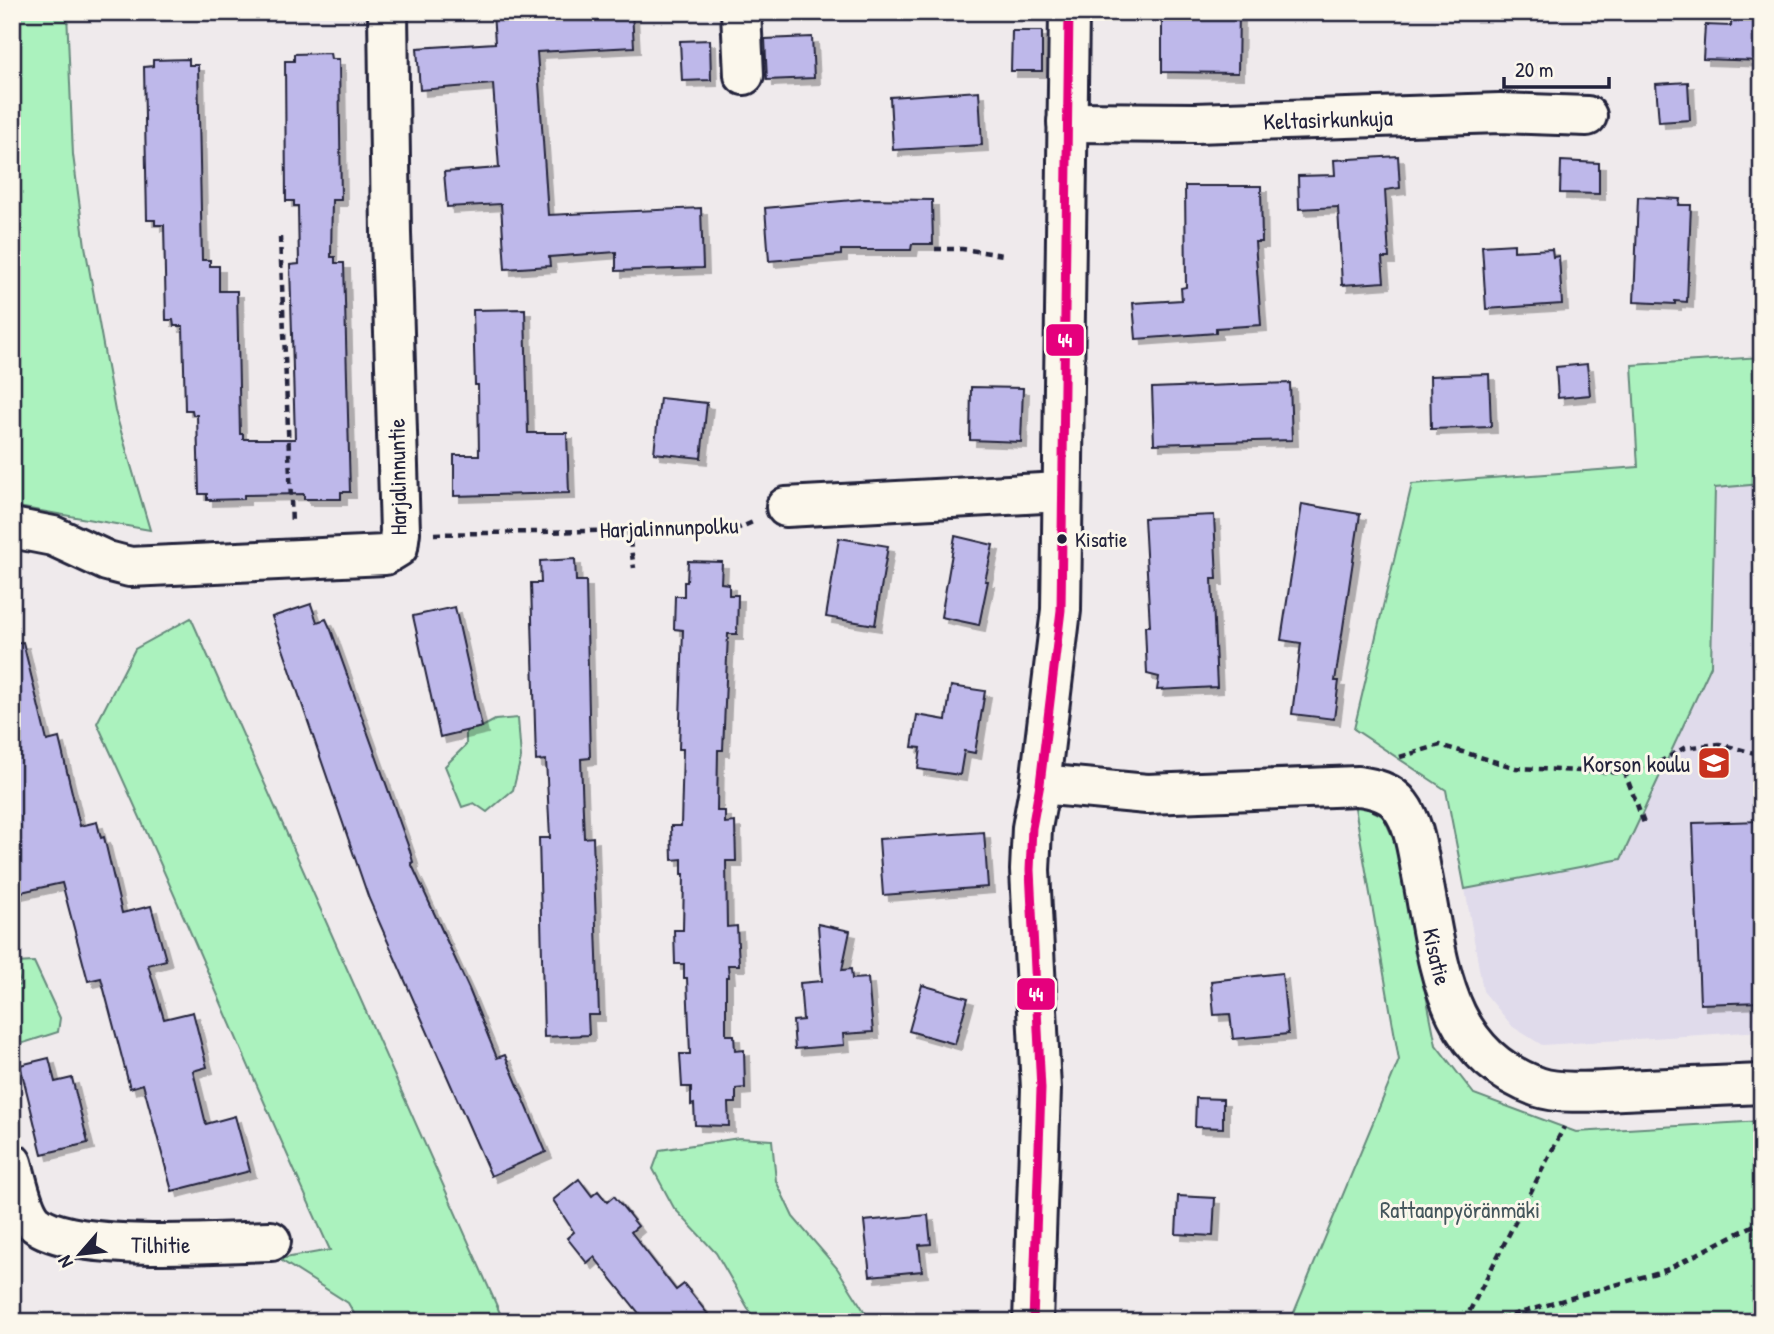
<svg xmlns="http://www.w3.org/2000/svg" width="1774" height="1334" font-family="'Patrick Hand',sans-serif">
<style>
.built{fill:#e0dbeb}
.green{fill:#abf2be;stroke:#668a7c;stroke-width:2}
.building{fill:#beb8ea;stroke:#22223b;stroke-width:2;filter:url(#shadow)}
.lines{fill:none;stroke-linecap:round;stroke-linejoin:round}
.street-casing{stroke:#22223b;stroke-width:44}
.path{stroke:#22223b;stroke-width:4.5;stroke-dasharray:7 5;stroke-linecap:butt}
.street{stroke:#fbf7ec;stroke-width:38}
.bus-1-casing{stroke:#fbf7ec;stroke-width:14}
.bus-1{stroke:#e5007d;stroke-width:9}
.bus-dot{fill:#22223b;stroke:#fbf7ec;stroke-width:2.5}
.labels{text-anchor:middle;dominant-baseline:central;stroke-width:6;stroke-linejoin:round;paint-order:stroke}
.bus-label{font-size:21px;fill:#22223b;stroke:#fbf7ec;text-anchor:start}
.street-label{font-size:23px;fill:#22223b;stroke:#fbf7ec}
.poi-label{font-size:23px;fill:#22223b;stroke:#fbf7ec;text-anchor:end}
.park-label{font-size:23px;fill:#44565c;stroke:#fbf7ec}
.line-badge{stroke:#fbf7ec;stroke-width:2.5}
.badge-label{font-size:19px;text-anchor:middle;font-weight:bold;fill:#fff}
</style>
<defs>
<filter id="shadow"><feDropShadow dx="6" dy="6" stdDeviation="0" flood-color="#0004"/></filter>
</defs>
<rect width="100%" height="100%" fill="#efeaec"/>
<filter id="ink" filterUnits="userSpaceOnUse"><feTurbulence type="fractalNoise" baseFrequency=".0143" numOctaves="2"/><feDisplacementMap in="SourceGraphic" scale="14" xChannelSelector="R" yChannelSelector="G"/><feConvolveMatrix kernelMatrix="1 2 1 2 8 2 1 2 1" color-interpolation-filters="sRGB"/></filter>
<g filter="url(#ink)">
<path class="built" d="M1762 484V1031L1542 1045 1513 1027 1483 991 1465 889 1621 859 1711 666 1715 488Z"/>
<g class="green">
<path d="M12 12H67L73 155 85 246 115 411 150 530 12 506Z"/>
<path d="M1762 357V484L1715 488 1711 666 1621 859 1465 889 1446 790 1354 729 1412 484 1638 467 1632 365Z"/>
<path d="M191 618 504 1322H359L348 1303 279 1259 330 1250C250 1075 178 897 97 723L135 649Z"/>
<path d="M518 718 521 758 513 790 487 812 474 803 462 807 445 766 466 745V731L482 727 495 720Z"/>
<path d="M1354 802 1383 816 1396 844 1436 1045 1474 1094 1576 1132 1762 1121V1322H1290L1399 1060Z"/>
<path d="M34 962 60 1018 58 1032 14 1046 12 1038V987L20 985 15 963Z"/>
<path d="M739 1138 772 1140 776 1181 793 1217 837 1268 871 1322H756L716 1253 674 1208 653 1169 660 1150Z"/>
</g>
<g class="building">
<path d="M493 12H632L634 47 537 52 548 215 701 208 703 268 616 271V252L549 257 550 266 505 269 501 204 447 207 444 172 499 168 493 84 420 90 417 48 495 43Z"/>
<path d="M1162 12H1239L1238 73 1162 72Z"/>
<path d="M1732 12H1762V61L1703 59 1705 25 1731 26Z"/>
<path d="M1012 31H1042V71H1011Z"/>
<path d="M812 37 814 78 767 80 765 39Z"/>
<path d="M710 40 711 80 682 81 680 41Z"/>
<path d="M330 53 331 59H339L341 200H332L331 257H335V263H344L350 492H341V499H304V494L244 495V499L207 500V494H199L197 415H193L192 410H185L183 326H174L173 320H166L164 225H155V220H147L144 67 153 66V60L189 59V65H198L202 260H210V266H219V291H237L240 434H243V439H295L290 265 299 264 298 206H294V201H286L285 61H294V54Z"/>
<path d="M1688 82 1690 120 1659 122 1656 84Z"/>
<path d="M979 91 982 145 893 150 890 97Z"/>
<path d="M1398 156 1400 188 1385 190 1389 258H1382L1384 282 1342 285 1338 207 1299 209 1298 176 1335 175 1334 160Z"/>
<path d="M1561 161 1599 163V194L1560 193Z"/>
<path d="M1185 186H1261L1262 242H1255L1261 325 1216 328V333L1136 339 1133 303 1182 300 1181 288 1186 287Z"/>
<path d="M1638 197 1680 199 1679 205H1691L1687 302 1675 301V304L1634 302Z"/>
<path d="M864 199 932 200 933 244H912L911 250H841V255L769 261 765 208Z"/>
<path d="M1514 244V251L1552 249 1553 257 1559 256 1562 304 1486 309 1482 246Z"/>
<path d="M525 309 528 433H567L569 493 454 496V455H479L478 385H475L473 310Z"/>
<path d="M1587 364 1590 395 1558 398 1556 367Z"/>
<path d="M1489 374 1491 427 1431 429 1430 376Z"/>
<path d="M1290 383 1292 440 1154 444 1152 388Z"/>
<path d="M971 387 1023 388 1021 442 970 440Z"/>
<path d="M660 398 707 403 701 458 654 453Z"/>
<path d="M1302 504 1360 514 1335 681H1339L1334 719 1292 714 1301 643 1281 640Z"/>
<path d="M1214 515 1217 579H1212L1217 687 1157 690 1159 677 1147 674 1145 626H1150L1144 518Z"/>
<path d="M955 536 993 545 985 581H988L979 625 941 617Z"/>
<path d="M839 538 888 546 875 625 826 617Z"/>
<path d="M575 559 576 581H586L590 758 581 759 584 838 593 837 599 1015H588L589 1035 544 1037 539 838H550L546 760 536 761 531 583H541L540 561Z"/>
<path d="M688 561 722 562 721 583 729 584V595H738L737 634H728L723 750H718L717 811H725V823L735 822 736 861H726L727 927 737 926 739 965H728L729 977H726V1035H734L735 1051 744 1050 745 1088 736 1089V1103H728L729 1126 695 1125 694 1104 691 1105V1087H682L680 1054H690L687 978H684V964H675L674 930H683L684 874H682V859L672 860 671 826H681L683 749H679L683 630 674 629 675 596H684V582H687Z"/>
<path d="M311 604 317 622 326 619 331 630 410 851 413 862 411 863 469 989 497 1058 505 1055 546 1152 491 1176 369 899 272 617Z"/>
<path d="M455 607 482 727 440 737 413 616Z"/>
<path d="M23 642 47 741 59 738 80 826 97 822 101 838 104 837 122 913 151 906 166 960 148 965 164 1019 193 1012 207 1067 193 1071 206 1124 235 1116 250 1171 172 1191 143 1084 130 1088 101 978 88 981 62 883 12 894V643Z"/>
<path d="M951 686 985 691 975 753 964 751 960 775 918 769 921 748 912 747 917 715 946 720Z"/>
<path d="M1762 821V1002L1700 1004 1693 823Z"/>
<path d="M984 832 988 887 883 895 879 839Z"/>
<path d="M818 924 850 931 842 970 851 969 852 979 868 978 873 1032 843 1034 844 1045 795 1049 793 1021 803 1020 800 983 822 981Z"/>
<path d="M1282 973 1288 1034 1233 1039 1230 1014 1214 1015 1211 981Z"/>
<path d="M922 985 968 998 955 1044 909 1031Z"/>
<path d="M49 1058 55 1082 72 1078 88 1143 42 1154 20 1065Z"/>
<path d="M1196 1098 1223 1099V1128L1195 1127Z"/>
<path d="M579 1179 592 1196 598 1191 607 1202 614 1196 638 1226 631 1232 676 1290 684 1284 714 1322H646L594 1257 587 1263 567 1238 574 1232 553 1200Z"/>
<path d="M1178 1196 1215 1198 1213 1236 1176 1234Z"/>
<path d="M928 1215 931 1244 919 1245 922 1271 870 1276 864 1221Z"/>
</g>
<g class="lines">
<defs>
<g id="street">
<path d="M741 12 744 75"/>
<path id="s1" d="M1067 122 1195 123 1500 113 1587 116"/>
<path d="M786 507 1061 492"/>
<path d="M12 528 53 536 107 561 130 567 385 555 398 547 400 532 391 233 388 12"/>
<path id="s2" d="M1040 784 1147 794 1358 786C1373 788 1391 792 1400 805 1414 823 1417 849 1421 870 1439 958 1440 1052 1538 1087 1561 1095 1599 1091 1623 1090 1669 1088 1716 1086 1762 1084"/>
<path id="s3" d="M12 1163C17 1179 22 1210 34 1222 68 1254 223 1242 271 1241"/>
<path d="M1033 1322 1041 1089 1030 870 1032 828 1040 784 1061 610 1069 12"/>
</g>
</defs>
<use href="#street" class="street-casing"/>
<g class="path">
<path d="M280 237 292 524"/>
<path d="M935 249H962L1004 255"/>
<path d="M628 529 634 568"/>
<path d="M434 534 739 528 753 522"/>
<path d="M1400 757 1440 745 1516 768 1625 773 1645 826"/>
<path d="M1625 773 1651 767 1684 748 1719 744 1762 755"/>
<path d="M1464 1322 1564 1127"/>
<path d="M1489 1322 1666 1270 1762 1221"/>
</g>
<use href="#street" class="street"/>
<defs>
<path id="bus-1" d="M1033 1322 1041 1089 1030 870 1032 828 1040 784 1061 610 1069 12"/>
</defs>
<use href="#bus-1" class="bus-1-casing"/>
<use href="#bus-1" class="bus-1"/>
</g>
</g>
<defs>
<symbol id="school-square" viewBox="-11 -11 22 22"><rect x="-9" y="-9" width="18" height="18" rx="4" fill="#c8321e" stroke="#fbf7ec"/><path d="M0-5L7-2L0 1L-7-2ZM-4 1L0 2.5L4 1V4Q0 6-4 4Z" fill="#fff"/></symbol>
</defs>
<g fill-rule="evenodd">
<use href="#school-square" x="1695" y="744" width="38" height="38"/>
</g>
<circle class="bus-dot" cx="1062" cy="539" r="6"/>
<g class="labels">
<g class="bus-label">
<text x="1075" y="539">Kisatie</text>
</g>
<g class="street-label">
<text stroke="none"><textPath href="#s1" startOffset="261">Keltasirkunkuja</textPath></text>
<text transform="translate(397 477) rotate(-91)">Harjalinnuntie</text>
<text transform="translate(669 527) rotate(-2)">Harjalinnunpolku</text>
<text stroke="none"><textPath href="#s2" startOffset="523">Kisatie</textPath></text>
<text stroke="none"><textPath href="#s3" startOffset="194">Tilhitie</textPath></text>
</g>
<g class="poi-label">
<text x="1690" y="763">Korson koulu</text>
</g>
<g class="park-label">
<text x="1460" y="1209">Rattaanpyöränmäki</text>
</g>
</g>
<g class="line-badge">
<rect x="1045" y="323" width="40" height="34" rx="7" fill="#e5007d"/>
<rect x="1016" y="977" width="40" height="34" rx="7" fill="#e5007d"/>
</g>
<g class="badge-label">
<text x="1065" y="347">44</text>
<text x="1036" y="1001">44</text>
</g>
<rect width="1774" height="1334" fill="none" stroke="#fbf7ec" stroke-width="42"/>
<rect x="21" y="21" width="1732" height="1292" fill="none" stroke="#22223b" stroke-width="2.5" filter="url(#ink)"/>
<g transform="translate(80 1254) rotate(242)" stroke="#fbf7ec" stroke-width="5" paint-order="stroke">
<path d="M0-5L12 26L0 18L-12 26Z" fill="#22223b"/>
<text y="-10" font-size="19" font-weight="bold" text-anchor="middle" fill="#22223b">N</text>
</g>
<path d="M1504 77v10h105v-10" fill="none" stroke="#22223b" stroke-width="3.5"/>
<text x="1515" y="77" font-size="21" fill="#22223b" stroke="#fbf7ec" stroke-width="5" paint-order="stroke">20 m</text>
</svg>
